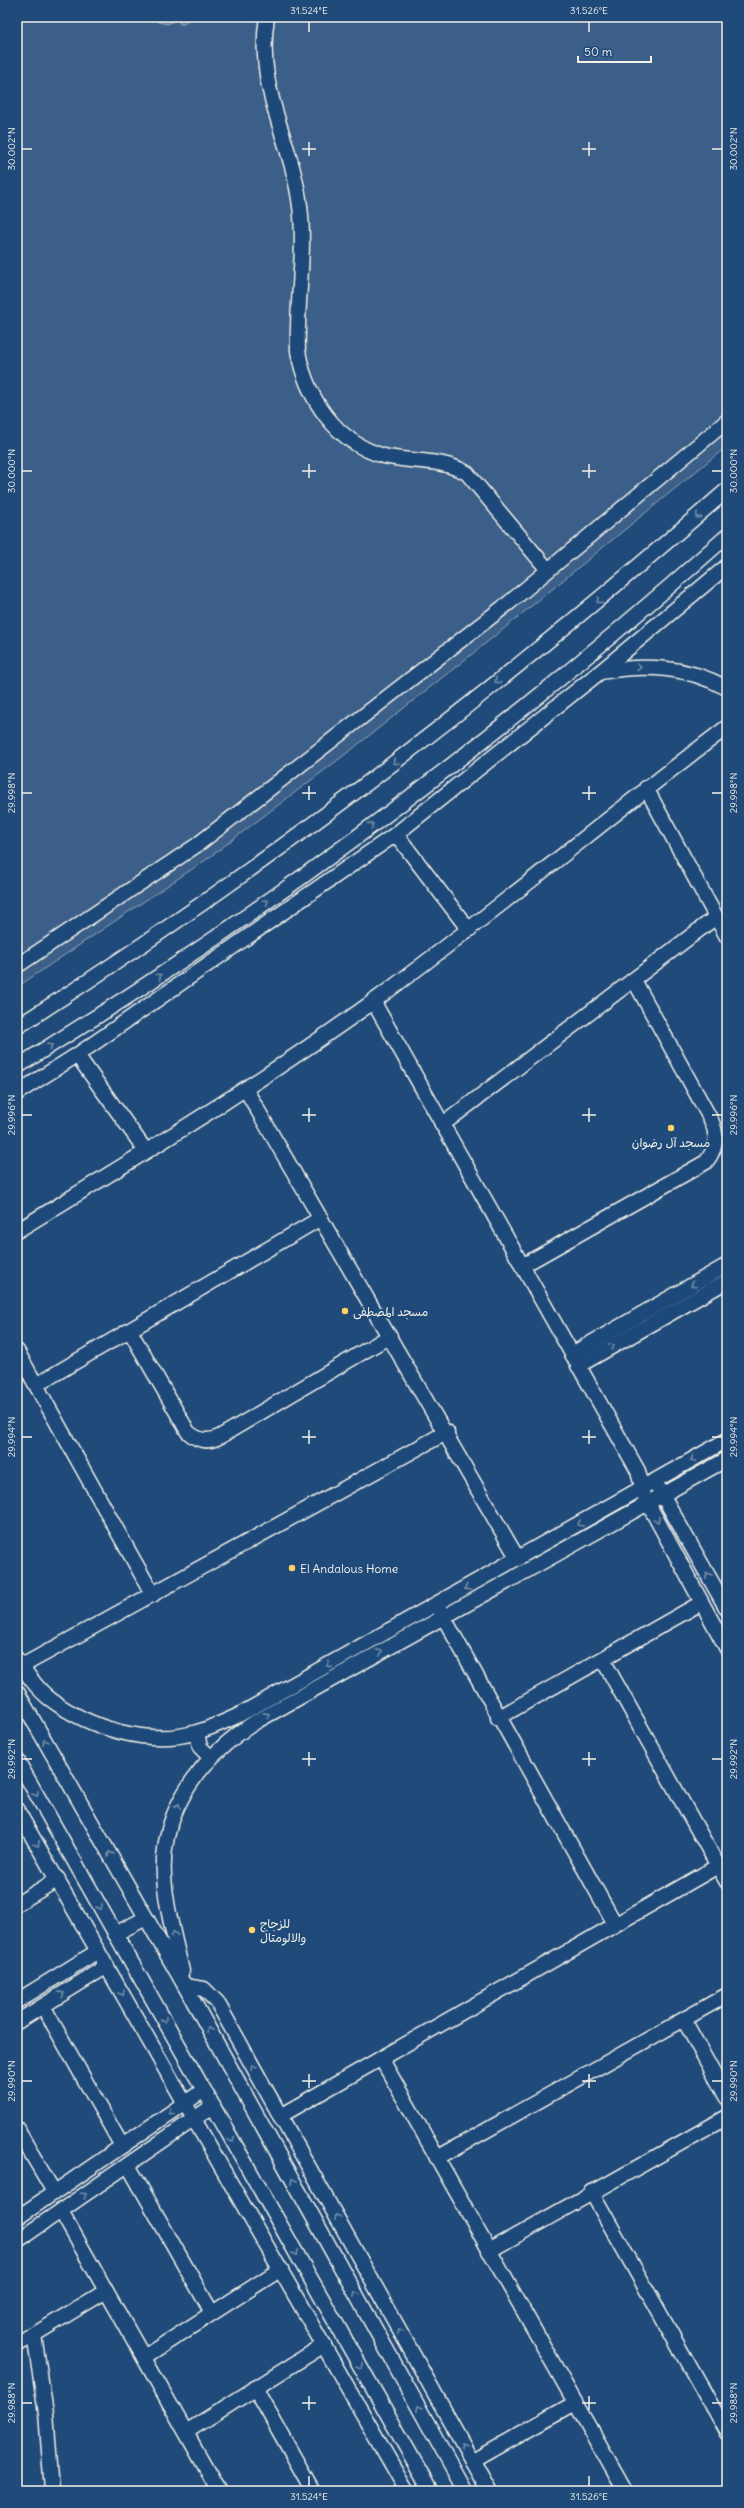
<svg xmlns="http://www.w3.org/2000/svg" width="744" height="2508" font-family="Delius,'Playpen Sans Arabic',sans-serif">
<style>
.green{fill:#3a5f88;stroke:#97a8b8}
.water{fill:#627e9d;stroke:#9cacbb}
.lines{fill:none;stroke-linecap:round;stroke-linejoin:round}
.minor-casing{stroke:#f4f1e8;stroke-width:17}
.minor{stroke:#1f4a7a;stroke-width:14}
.oneway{stroke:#748da6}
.ticks{fill:none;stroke:#f4f1e8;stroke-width:1.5}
.poi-dot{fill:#ffd166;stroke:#1f4a7a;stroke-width:1.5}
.labels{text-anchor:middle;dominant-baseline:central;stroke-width:4;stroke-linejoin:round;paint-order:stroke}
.poi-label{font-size:12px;fill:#f4f1e8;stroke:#1f4a7a;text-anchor:start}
.neatline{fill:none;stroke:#f4f1e8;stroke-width:1.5}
.ticks-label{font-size:10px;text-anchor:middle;fill:#f4f1e8}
</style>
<rect width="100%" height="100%" fill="#1f4a7a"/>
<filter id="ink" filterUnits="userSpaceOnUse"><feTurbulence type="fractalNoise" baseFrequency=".025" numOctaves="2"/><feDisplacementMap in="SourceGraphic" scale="8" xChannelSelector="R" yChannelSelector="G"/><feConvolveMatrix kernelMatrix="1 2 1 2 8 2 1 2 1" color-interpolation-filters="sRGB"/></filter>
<g filter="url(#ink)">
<path class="green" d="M17 17H727V446L496 635 351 750 207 859 17 987Z"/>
<path class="water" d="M153 17H192L184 24H180L177 20 167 24 158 22Z"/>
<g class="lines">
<defs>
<g id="minor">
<path d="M267 17C255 90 291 136 300 206 306 254 296 302 298 351 306 397 336 443 384 456 412 463 441 458 467 473L548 570"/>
<path d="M601 672C645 664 686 666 727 688"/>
<path d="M646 788 727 937"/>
<path d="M396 834 469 930"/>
<path d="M17 966 197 845 510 602 727 421"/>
<path d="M373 1001 638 1471 644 1496 727 1649"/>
<path d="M17 1027C268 868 503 685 727 490"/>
<path d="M77 1055 146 1151"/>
<path d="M17 1067C63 1037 110 1009 156 978 356 845 547 696 727 536"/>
<path d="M246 1090 518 1559"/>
<path d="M17 1093 77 1055 396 834 600 672 727 566"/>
<path d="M442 1125 716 917"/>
<path d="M17 1231C137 1157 259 1084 374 1001 494 913 608 817 727 727"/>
<path d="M522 1266 706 1162C717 1148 718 1135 711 1120L634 980"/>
<path d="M130 1331 188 1432C198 1441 209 1443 221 1436L390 1336"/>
<path d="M17 1351 153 1595"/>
<path d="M572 1354 727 1265"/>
<path d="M578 1366 727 1281"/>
<path d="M36 1385 321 1218"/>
<path d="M658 1487 727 1609"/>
<path d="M439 1609 615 1924"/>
<path d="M17 1659C26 1673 36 1688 50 1699 89 1728 149 1747 197 1732 211 1728 224 1722 237 1716L727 1440"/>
<path d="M603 1660 727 1882"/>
<path d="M22 1666 447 1432"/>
<path d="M17 1692 185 1986 465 2491"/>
<path d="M498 1718 701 1603"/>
<path d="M197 1733 200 1747 210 1757"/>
<path d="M17 1760 431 2491"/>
<path d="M17 1810 407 2491"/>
<path d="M17 1904 58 1879"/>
<path d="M115 1934 146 1918"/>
<path d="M182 1971C175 1940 166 1908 164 1876 160 1809 203 1755 257 1721L727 1459"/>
<path d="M185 1986 204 1989 217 2002 489 2491"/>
<path d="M17 2001 98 1951"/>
<path d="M43 2006 122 2146"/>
<path d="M684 2020 727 2098"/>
<path d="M17 2022 107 1966"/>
<path d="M381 2058 625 2491"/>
<path d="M280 2116 718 1866"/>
<path d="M17 2129 54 2192"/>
<path d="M437 2158 727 1995"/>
<path d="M128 2165 212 2313"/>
<path d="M591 2191 727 2433"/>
<path d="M61 2211 219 2491"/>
<path d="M17 2218 204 2090"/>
<path d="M17 2241 213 2106"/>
<path d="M489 2251 727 2117"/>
<path d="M34 2335 46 2413 52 2491"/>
<path d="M17 2345 106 2291"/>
<path d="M144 2357 281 2269"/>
<path d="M255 2388 313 2491"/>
<path d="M186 2432 324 2345"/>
<path d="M472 2461 575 2403"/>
</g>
</defs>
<use href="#minor" class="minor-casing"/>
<use href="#minor" class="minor"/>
</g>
<defs><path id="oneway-chevron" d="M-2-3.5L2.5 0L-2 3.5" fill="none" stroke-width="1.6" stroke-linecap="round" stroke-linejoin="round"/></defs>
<g class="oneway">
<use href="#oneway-chevron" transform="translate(698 516) rotate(139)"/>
<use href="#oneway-chevron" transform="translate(599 601) rotate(141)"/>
<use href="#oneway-chevron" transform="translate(639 667) rotate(-3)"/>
<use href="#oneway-chevron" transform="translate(497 681) rotate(141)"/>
<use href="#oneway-chevron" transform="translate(395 762) rotate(142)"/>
<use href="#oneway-chevron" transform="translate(371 825) rotate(-37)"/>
<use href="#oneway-chevron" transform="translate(266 902) rotate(-35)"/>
<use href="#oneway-chevron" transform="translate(159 976) rotate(-34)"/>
<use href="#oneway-chevron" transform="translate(50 1046) rotate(-32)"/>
<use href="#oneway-chevron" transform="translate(693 1285) rotate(150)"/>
<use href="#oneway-chevron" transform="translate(612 1346) rotate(-30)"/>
<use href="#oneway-chevron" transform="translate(693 1459) rotate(150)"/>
<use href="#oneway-chevron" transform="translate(657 1520) rotate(62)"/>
<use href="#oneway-chevron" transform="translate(580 1524) rotate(150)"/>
<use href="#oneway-chevron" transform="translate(708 1575) rotate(-119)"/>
<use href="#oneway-chevron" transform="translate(467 1588) rotate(150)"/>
<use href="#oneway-chevron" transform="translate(380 1652) rotate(-29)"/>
<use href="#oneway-chevron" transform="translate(329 1665) rotate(151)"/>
<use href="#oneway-chevron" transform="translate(267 1715) rotate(-29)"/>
<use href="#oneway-chevron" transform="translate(45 1742) rotate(-120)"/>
<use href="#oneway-chevron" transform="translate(36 1794) rotate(61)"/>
<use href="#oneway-chevron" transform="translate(178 1806) rotate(-67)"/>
<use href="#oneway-chevron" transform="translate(37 1844) rotate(60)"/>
<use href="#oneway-chevron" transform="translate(110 1854) rotate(-120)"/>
<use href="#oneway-chevron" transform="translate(100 1907) rotate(61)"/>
<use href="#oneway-chevron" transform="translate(174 1934) rotate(-102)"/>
<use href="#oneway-chevron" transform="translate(122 1993) rotate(60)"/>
<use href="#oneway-chevron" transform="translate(62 1994) rotate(-32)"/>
<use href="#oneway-chevron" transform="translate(164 2020) rotate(60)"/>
<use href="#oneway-chevron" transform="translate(209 2030) rotate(-119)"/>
<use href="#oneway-chevron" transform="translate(253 2067) rotate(-119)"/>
<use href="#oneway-chevron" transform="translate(171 2112) rotate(146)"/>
<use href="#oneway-chevron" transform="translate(232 2140) rotate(61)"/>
<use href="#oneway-chevron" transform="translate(293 2181) rotate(-119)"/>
<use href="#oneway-chevron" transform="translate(84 2195) rotate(-34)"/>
<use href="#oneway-chevron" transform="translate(337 2217) rotate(-119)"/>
<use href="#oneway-chevron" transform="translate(296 2253) rotate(61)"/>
<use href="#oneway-chevron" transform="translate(356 2294) rotate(-119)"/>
<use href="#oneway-chevron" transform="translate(400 2331) rotate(-119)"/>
<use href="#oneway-chevron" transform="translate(360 2366) rotate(61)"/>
<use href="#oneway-chevron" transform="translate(419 2408) rotate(-119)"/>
<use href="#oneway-chevron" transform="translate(463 2445) rotate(-119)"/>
</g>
</g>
<path class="ticks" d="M309 22V32M589 22V32M309 142V156M589 142V156M22 149H32M302 149H316M582 149H596M712 149H722M309 464V478M589 464V478M22 471H32M302 471H316M582 471H596M712 471H722M309 786V800M589 786V800M22 793H32M302 793H316M582 793H596M712 793H722M309 1108V1122M589 1108V1122M22 1115H32M302 1115H316M582 1115H596M712 1115H722M309 1430V1444M589 1430V1444M22 1437H32M302 1437H316M582 1437H596M712 1437H722M309 1752V1766M589 1752V1766M22 1759H32M302 1759H316M582 1759H596M712 1759H722M309 2074V2088M589 2074V2088M22 2081H32M302 2081H316M582 2081H596M712 2081H722M309 2396V2410M589 2396V2410M22 2403H32M302 2403H316M582 2403H596M712 2403H722M309 2476V2486M589 2476V2486"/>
<g class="poi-dot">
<circle cx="671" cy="1128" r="4"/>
<circle cx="345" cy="1311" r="4"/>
<circle cx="292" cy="1568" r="4"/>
<circle cx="252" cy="1930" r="4"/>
</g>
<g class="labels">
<g class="poi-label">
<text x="671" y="1142" text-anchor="middle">مسجد آل رضوان</text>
<text x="353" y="1311">مسجد المصطفى</text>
<text x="300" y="1568">El Andalous Home</text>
<text x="260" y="1923">للزجاج<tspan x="260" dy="14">والالومتال</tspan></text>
</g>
</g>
<rect width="744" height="2508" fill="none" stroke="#1f4a7a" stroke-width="44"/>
<path d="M578 56v6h73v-6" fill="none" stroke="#f4f1e8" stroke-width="2"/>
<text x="584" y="56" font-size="12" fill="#f4f1e8" stroke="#1f4a7a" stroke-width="3" paint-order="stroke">50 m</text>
<rect x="22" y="22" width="700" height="2464" class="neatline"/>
<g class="ticks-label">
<text x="309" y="14">31.524°E</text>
<text x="589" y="14">31.526°E</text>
<text transform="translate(11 149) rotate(-90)" y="4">30.002°N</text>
<text transform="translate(733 149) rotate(-90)" y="4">30.002°N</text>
<text transform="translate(11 471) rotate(-90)" y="4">30.000°N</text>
<text transform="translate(733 471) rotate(-90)" y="4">30.000°N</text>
<text transform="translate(11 793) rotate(-90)" y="4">29.998°N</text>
<text transform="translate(733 793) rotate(-90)" y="4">29.998°N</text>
<text transform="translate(11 1115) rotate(-90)" y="4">29.996°N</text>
<text transform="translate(733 1115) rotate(-90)" y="4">29.996°N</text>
<text transform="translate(11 1437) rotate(-90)" y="4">29.994°N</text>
<text transform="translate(733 1437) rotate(-90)" y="4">29.994°N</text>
<text transform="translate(11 1759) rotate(-90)" y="4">29.992°N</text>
<text transform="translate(733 1759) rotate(-90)" y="4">29.992°N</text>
<text transform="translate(11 2081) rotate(-90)" y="4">29.990°N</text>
<text transform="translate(733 2081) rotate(-90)" y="4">29.990°N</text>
<text transform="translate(11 2403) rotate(-90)" y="4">29.988°N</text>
<text transform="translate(733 2403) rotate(-90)" y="4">29.988°N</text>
<text x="309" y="2500">31.524°E</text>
<text x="589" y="2500">31.526°E</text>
</g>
</svg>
